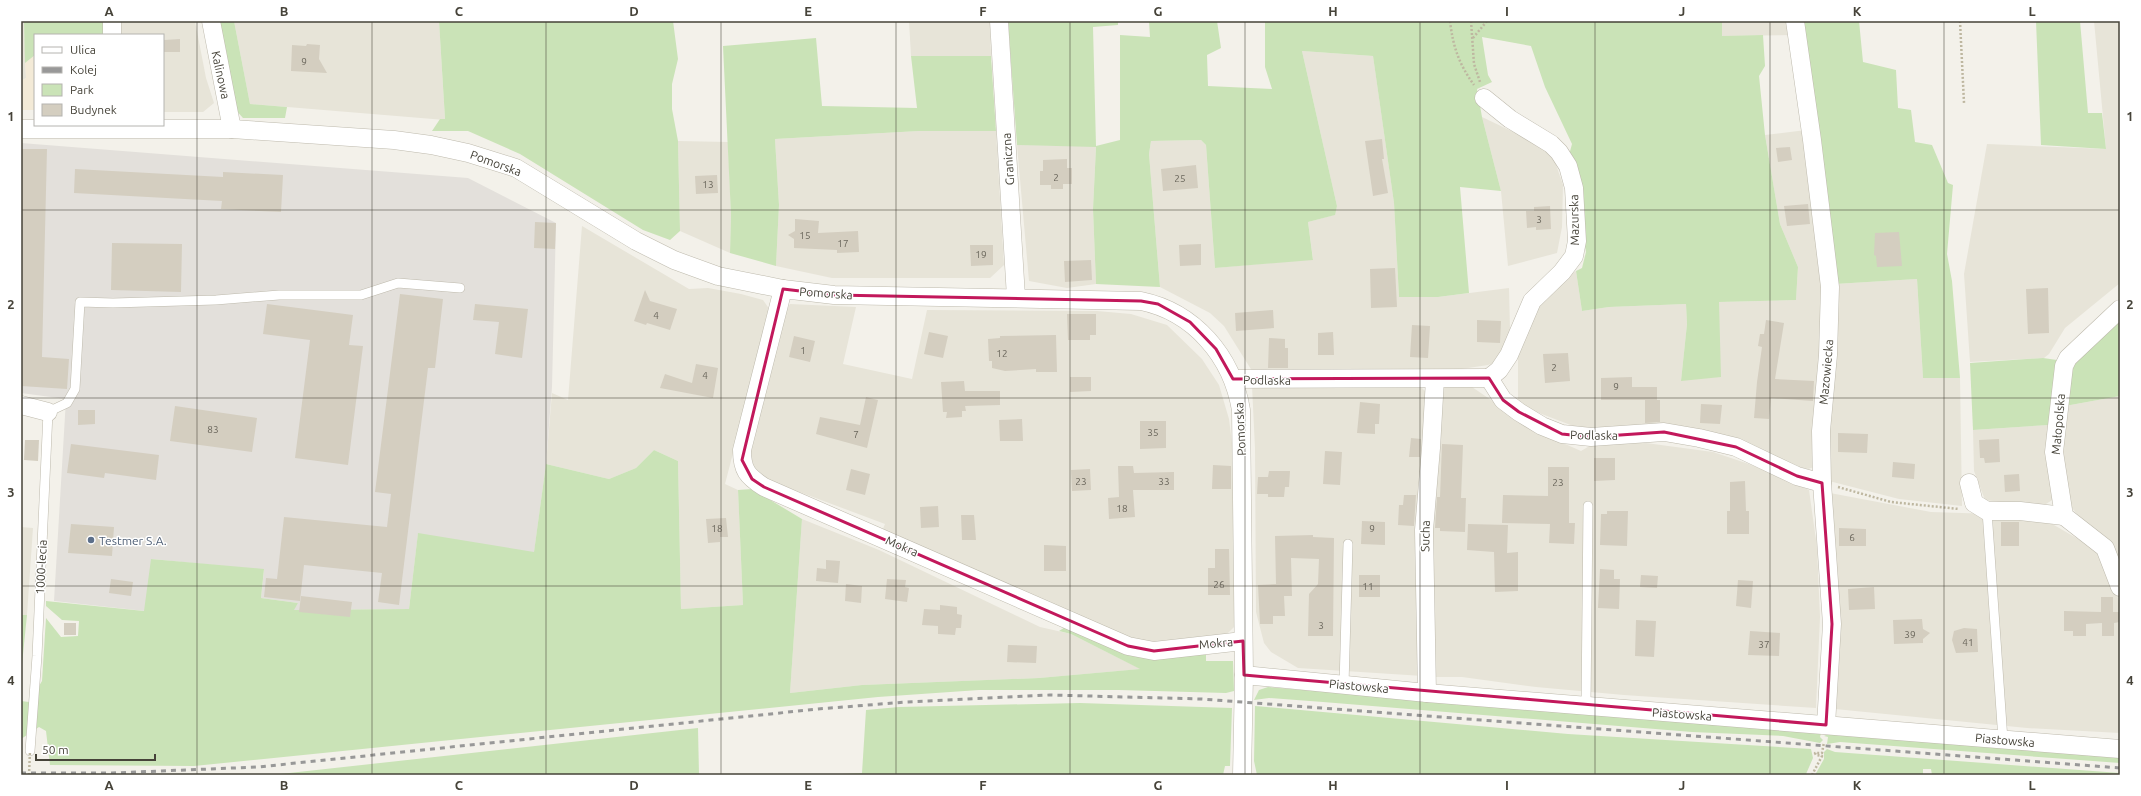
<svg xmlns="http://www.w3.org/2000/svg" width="2141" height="796" font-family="Ubuntu,sans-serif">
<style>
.residential{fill:#e7e4d8}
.commercial{fill:#f3ead7}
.industrial{fill:#e3e0db}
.green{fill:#cae3b7}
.building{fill:#d4cec0}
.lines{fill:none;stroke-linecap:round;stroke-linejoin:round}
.service-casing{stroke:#bebaad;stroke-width:10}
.minor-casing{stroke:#bebaad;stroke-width:19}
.path{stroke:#beb7a0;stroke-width:2.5;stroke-dasharray:2 2;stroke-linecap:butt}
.service{stroke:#fff;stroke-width:9}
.minor{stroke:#fff;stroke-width:18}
.rail{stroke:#989898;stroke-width:3;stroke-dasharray:5 5;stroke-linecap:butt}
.path-bridge{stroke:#beb7a0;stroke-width:2.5;stroke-dasharray:2 2;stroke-linecap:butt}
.marked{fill:none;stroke:#c2185b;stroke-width:3;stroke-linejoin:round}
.grid{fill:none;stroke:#464339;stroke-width:1;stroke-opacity:0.55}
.service-dot{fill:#5c6f8a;stroke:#fff;stroke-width:1.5}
.labels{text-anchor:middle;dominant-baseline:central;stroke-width:3;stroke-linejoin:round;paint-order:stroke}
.number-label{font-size:10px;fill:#6a665b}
.street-label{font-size:12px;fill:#464339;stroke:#fff}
.service-label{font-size:12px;fill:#4e5e75;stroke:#fff;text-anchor:start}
.neatline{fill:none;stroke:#464339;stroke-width:1.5}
.grid-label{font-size:13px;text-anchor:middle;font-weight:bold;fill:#464339}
</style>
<rect width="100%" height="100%" fill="#f3f1ea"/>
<g class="residential">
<path d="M21 21H24L26 78 21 81Z"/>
<path d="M120 21H195L206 78 214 103 203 112H163V35H121Z"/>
<path d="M234 21H439L445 120 250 104Z"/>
<path d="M909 21H990L991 56H911Z"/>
<path d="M1722 21H1792L1793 35 1722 36Z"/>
<path d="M2094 21H2120V283L2065 328 2049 354 2044 358 1970 362 1964 274 1987 144 2106 149Z"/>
<path d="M1302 51 1373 56 1394 203 1399 297H1438L1509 288 1510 330 1501 360 1488 365 1435 373 1254 374 1224 326 1210 313 1160 287 1149 154 1151 141 1201 140 1206 145 1215 268 1313 259 1308 222 1334 215 1337 206Z"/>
<path d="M1482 117 1551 150 1563 185 1562 227 1557 253 1508 266 1501 191Z"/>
<path d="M1806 130 1826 298 1814 467 1808 469 1799 467 1739 439 1676 425 1581 429 1518 405V356L1523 329 1549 291 1576 271 1582 311 1609 307 1686 304 1687 324 1681 381 1719 302 1796 300 1798 267 1780 224 1765 135Z"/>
<path d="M919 131H996L1004 265 990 278H832L776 266 779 205 775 139Z"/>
<path d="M678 141 728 142 731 215 730 253 680 231Z"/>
<path d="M1017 145 1096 146 1093 209 1096 284 1067 288 1029 281Z"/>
<path d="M582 226 689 289 708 288 741 294 763 300 770 310 725 484 738 490 743 605 681 609 678 461 654 450 636 468 609 479 546 464 552 393 568 400Z"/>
<path d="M1917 279 1923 378H1960L1962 506 1899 499 1829 481 1828 394 1835 284Z"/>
<path d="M790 304 856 307 843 364 912 379 927 310 1097 311 1131 314 1167 325 1202 359 1219 385 1229 419 1235 467 1234 627 1225 636 1141 645 882 531 885 524 757 476 747 461 784 314Z"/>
<path d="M1418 384 1429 395 1423 676 1298 668 1271 652 1264 643 1256 612 1255 448 1252 386Z"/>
<path d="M1448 385 1472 387 1538 432 1581 451 1593 444 1631 441 1713 452 1749 464 1809 490 1817 547 1820 617 1816 708 1624 695 1536 687 1462 677H1432L1428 569 1440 391Z"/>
<path d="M2120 396V563L2116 551 2081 520 2070 505 2063 469 2062 431 2065 406Z"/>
<path d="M2049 425 2054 499 2041 507 1985 500 1974 471 1973 430Z"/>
<path d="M1830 493 1931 512 2024 515 2047 521 2099 551 2113 578 2119 603 2120 733 2027 728 1835 709Z"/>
<path d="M802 519 879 550 1040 627 1071 634 1141 669 1039 678 862 685 790 693Z"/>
<path d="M21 527 33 528 27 615H21Z"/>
</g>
<path class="commercial" d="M35 55V110H21V81L26 78 25 63Z"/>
<path class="industrial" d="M21 143 468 178 556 223 552 387 546 464 534 553 418 534 409 609 293 610 298 603 261 598 264 570 152 559 145 611 54 601 66 399 21 393Z"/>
<g class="green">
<path d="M24 21H106V35H35V55L25 63Z"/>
<path d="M217 21H234L250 104 287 107 285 118H243L234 108Z"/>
<path d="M439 21H673L678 59 672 84V109L678 141 680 231 670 240 643 230 520 154 468 131H432L440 119H445Z"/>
<path d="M1008 21H1118V25L1093 27 1096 146 1120 140V35L1150 37 1149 21H1217L1221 48 1207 55 1208 86 1272 89 1265 67V21H1722V36L1763 35 1765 66 1759 76 1765 135 1780 224 1798 267 1796 300 1719 302 1721 377 1681 381 1687 324 1686 304 1609 307 1582 311 1576 271 1582 268 1586 252 1569 155 1572 144 1545 87 1531 46 1482 37 1488 75 1492 82 1477 89 1482 117 1501 191 1460 187 1469 293 1438 297H1399L1394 203 1373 56 1302 51 1337 206 1335 215 1308 222 1313 260 1215 268 1206 145 1201 140 1151 141 1149 154 1160 287 1096 284 1093 209 1096 147 1017 145Z"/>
<path d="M1802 21H1859L1863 62 1896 70 1898 108 1911 110 1915 142 1932 145 1948 183 1953 185 1947 254 1952 281 1960 378H1923L1917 279 1835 284Z"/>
<path d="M2036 21H2080L2088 113H2102L2106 149 2041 145Z"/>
<path d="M816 38 822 106 917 108 911 56H991L996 131H919L775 139 779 205 776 266 730 253 731 215 723 46Z"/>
<path d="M2120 320V396L2065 406 2069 367Z"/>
<path d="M2043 358 2057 360 2049 425 1973 430 1970 363Z"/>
<path d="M654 450 678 461 681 609 743 605 738 490 752 489 802 519 790 693 862 685 1039 678 1140 669 1071 634 1059 631 1070 624 1143 656 1206 647V661H1233L1234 691 1226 693 1119 690H979L878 697 194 766 50 765 46 731 39 727 21 739V746V701L29 702 42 681 46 618 61 637 78 636 79 621 62 620 46 606V601L144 611 151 559 264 569 261 598 298 603 294 610 409 609 418 533 534 552 546 464 609 479 636 468Z"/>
<path d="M21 615H27L21 674Z"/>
<path d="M1268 687 1821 733 1820 737 1823 740 1820 743 1783 736 1692 732 1323 702 1269 698 1254 700 1259 690Z"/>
<path d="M1080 703 1232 708 1230 766H1225L1223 775H822L862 773 866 710 899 707Z"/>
<path d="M1255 706 1568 734 1811 749 1813 758 1806 774 1808 775H1257L1254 761Z"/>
<path d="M698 728 699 775H271Z"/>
<path d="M1828 734 2120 755V763L1840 742 1827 744 1828 737 1824 736Z"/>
<path d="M1827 749 1835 752 2120 773V775H1932L1931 769H1923V775H1815L1824 759V752Z"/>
</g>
<g class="building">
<path d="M180 39V52H164V40Z"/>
<path d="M307 44 320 45 319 59 327 73 291 71 292 45 306 46Z"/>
<path d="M1382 139 1384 159H1382L1388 193 1373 196 1365 141Z"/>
<path d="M1790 147 1792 160 1778 162 1776 148Z"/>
<path d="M21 149H47L42 357 69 359 67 389 21 386Z"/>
<path d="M1067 159V168H1072V184H1063V189H1051V185H1040V171H1043V160Z"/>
<path d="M1196 165 1198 188 1163 191 1161 169Z"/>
<path d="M75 169 223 177V172L283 175 281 212 221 209 222 201 74 193Z"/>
<path d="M717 175 718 193 696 194 695 176Z"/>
<path d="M1808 204 1810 224 1787 226 1784 206Z"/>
<path d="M1550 206 1551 229 1536 230V227L1527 228 1526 211H1534V207Z"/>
<path d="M795 219 819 221 818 233 858 231 859 252 837 253V250L794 248V239L788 235 795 231Z"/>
<path d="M535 222 556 223 555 249 534 248Z"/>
<path d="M1899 232 1902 266 1877 267 1876 256 1874 255 1875 233Z"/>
<path d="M112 243 182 244 181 292 111 290Z"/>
<path d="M1201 244V265L1180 266 1179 245Z"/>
<path d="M970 245H993V265L971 266Z"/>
<path d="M1091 260 1092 280 1065 282 1064 261Z"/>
<path d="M1395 268 1397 307 1371 308 1370 269Z"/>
<path d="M2048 288 2049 333 2028 334 2026 289Z"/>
<path d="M645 290 650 301 677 309 670 330 647 323 646 325 634 321Z"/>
<path d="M400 294 443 299 435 368H428L399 605 378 602 382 573 304 565 300 601 264 597 266 578 277 579 284 517 387 527 391 494 375 492Z"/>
<path d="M267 304 353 315 349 345 363 346 348 465 295 458 310 340 263 334Z"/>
<path d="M475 304 528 309 522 358 495 354 499 322 473 320Z"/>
<path d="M1273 310 1274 328 1236 331 1235 313Z"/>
<path d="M1067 314H1096V335H1090V340H1068Z"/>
<path d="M1477 320 1501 321 1500 343 1477 342Z"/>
<path d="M1766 320 1784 323 1775 379 1814 381 1813 401 1771 398 1769 419 1754 418 1757 382 1762 347 1758 346 1760 334H1764Z"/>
<path d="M1412 325 1430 326 1428 358 1410 357Z"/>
<path d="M929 332 948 336 943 358 924 354Z"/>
<path d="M1333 332 1334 355H1318V333Z"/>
<path d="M1056 335 1057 372H1036V369L1005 371 992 368V361H989L988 339 1000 338V336Z"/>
<path d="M794 336 815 341 810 362 789 357Z"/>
<path d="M1269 338 1285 339V348H1288V368H1268Z"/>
<path d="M1568 353 1570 381 1545 383 1543 354Z"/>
<path d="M696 364 718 368 713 398 660 388 665 374 692 383Z"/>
<path d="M1070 377H1091V391L1070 392Z"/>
<path d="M1632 377V387H1657V400H1660V422L1645 423V400H1601V378Z"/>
<path d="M964 381 965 391H1000V405L965 406 966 411H962V417L946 418 947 412H943L941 382Z"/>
<path d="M866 397 878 400 867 448 816 434 820 417 860 425Z"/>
<path d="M1360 402 1380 404 1379 424H1375V434L1357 433Z"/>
<path d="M1701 404 1722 405 1720 424 1700 423Z"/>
<path d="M175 406 257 418 252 452 170 441Z"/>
<path d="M78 410H95V424L78 425Z"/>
<path d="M1022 419 1023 441H1000L999 420Z"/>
<path d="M1140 421H1166V448L1140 449Z"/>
<path d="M1838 433 1868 434 1867 453 1838 452Z"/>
<path d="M1411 438 1421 439 1420 457H1409Z"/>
<path d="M1999 439 2000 462 1985 463 1984 458H1980L1979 440Z"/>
<path d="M25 440H39L38 461 24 460Z"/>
<path d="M71 444 159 455 156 480 105 473 104 478 67 473Z"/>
<path d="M1442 444 1463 445 1461 498H1466L1465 532 1440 531V528H1435L1437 497H1440Z"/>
<path d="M1325 451 1342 452 1340 485 1323 484Z"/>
<path d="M1594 458H1615V480L1594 481Z"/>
<path d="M1893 462 1915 464 1914 479 1892 477Z"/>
<path d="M1213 465 1231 466V489H1212Z"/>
<path d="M1118 466H1133L1134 473 1174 472V490H1133L1135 517 1109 519 1108 498 1119 497Z"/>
<path d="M1548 467H1569V523H1575L1574 544 1549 543 1550 524 1502 523 1503 495 1548 496Z"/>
<path d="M851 469 870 474 865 495 846 490Z"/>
<path d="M1090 469 1091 490 1072 491 1071 470Z"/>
<path d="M1269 471H1290L1289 487H1285L1284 497H1268V494H1257L1258 477H1268Z"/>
<path d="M2019 474 2020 491 2005 492 2004 475Z"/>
<path d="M1745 481 1746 511H1749V534H1727V511H1730V482Z"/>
<path d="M1404 495H1416L1414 526 1398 525 1399 505H1403Z"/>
<path d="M938 506 939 527 921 528 920 507Z"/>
<path d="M1607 511H1628L1627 546 1600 545 1601 514H1607Z"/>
<path d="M961 515H974L976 540H962Z"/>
<path d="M726 518 728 537H720V542L708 543 706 519Z"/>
<path d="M1362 521 1385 522V545L1361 544Z"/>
<rect x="2001" y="522" width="18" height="24"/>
<path d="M71 524 114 527 112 556 68 553Z"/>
<path d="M1468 524 1508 525 1507 553 1518 552V591L1495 592 1494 552 1467 550Z"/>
<path d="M1839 528 1866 529V546H1839Z"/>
<path d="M1313 535V537L1334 538 1333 636H1308L1309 594 1318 584 1319 559 1291 558 1292 596H1284L1285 616H1273V624H1260L1258 585 1276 584 1275 536Z"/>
<path d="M1044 545 1066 546V571H1044Z"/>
<path d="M1215 549H1229L1230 595H1208V568H1215Z"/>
<path d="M826 560 840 561 838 583 816 581 817 568 826 569Z"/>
<path d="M1600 569 1614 570V579H1620L1619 609 1598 608Z"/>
<rect x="1359" y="575" width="21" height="22"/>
<path d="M1641 575 1658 576 1657 588 1640 587Z"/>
<path d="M111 579 133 582 131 596 109 593Z"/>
<path d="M887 579 906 580 905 587 909 588 907 602 885 599Z"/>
<path d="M1738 580 1753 581 1751 608 1736 606Z"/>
<path d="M846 584 862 586 861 603 845 601Z"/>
<path d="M1874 587 1875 609 1849 610 1848 589Z"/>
<path d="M301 596 352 602 350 617 299 612Z"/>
<path d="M2101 597H2113V612H2120V622L2114 623V636H2102V623L2086 624V636H2073V631H2064V611L2101 612Z"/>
<path d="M940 605 957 607V614L962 615 961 628H956L955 635 938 634V626L922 625 924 609 940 610Z"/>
<path d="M1922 619 1923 629 1930 633 1923 639V643L1894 644 1893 620Z"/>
<path d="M1636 620 1656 621 1654 657 1635 656Z"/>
<rect x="64" y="623" width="12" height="12"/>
<path d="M1964 628 1977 629 1978 652 1956 653 1952 640 1954 631Z"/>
<path d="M1750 631 1780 633 1779 656 1748 655Z"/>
<path d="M1008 645 1037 646 1036 663 1007 662Z"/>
</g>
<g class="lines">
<defs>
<g id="service">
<path d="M1987 511 2003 740"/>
<path d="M1344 685 1348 544"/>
<path d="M1586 706 1588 506"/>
<path d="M30 751 37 656 48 412 67 403 75 389 80 302 113 303 216 300 279 295H361L398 283 460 288"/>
</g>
<g id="minor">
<path d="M112 21V35"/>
<path d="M211 21 232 129"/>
<path d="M999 21 1016 297"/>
<path d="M1795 21 1812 140 1830 287 1828 355 1821 431 1822 483 1832 624 1826 725"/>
<path d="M1484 98 1510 119 1551 144 1559 152 1568 166 1574 188 1577 241 1574 256 1562 272 1532 301 1509 355 1499 370 1489 378"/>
<path d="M21 129H232L394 140 431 145 468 153 516 168 636 241 674 260 718 276 783 289 834 295 1141 301C1194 312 1232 356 1241 410L1244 675 1242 775"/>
<path d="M783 289 742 450C742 470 747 476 764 487L1128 646 1154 651 1243 641"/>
<path d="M2120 309 2068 358 2064 366 2054 452 2064 516 2105 548 2120 587"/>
<path d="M1489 378 1503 400 1519 412 1542 426 1562 434 1591 437 1664 432 1699 438 1736 447 1797 476 1822 483"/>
<path d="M1233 379 1489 378"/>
<path d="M21 405 48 412"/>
<path d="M1969 483 1974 503 1987 511H2020L2064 516"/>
<path d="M1244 675 1427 693 2120 749"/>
<path d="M1427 693 1424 530 1431 448 1435 379"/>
</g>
</defs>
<use href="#service" class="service-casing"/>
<use href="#minor" class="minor-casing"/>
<g class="path">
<path d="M1450 21C1453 47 1459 64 1474 85"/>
<path d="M1471 21 1474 64 1480 82"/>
<path d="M1960 21 1964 103"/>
<path d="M1473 38 1487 21"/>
<path d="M1838 487 1891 502 1959 509"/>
<path d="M1812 775 1822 756 1816 755 1815 753H1822L1824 742"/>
</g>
<use href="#service" class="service"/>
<use href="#minor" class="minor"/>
<path class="rail" d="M21 773H112L258 767 818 709 906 702 1050 695 1202 699 2120 768"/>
<path class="path-bridge" d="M29 775 30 751"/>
</g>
<path class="marked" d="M783 289 834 295 1141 301 1158 304 1190 322 1216 349 1233 379 1489 378 1503 400 1519 412 1562 434 1591 437 1664 432 1736 447 1797 476 1822 483 1832 624 1826 725 1244 675 1243 641 1154 651 1128 646 764 487 752 479 742 460Z"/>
<path class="grid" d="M197 21V775M372 21V775M546 21V775M721 21V775M896 21V775M1070 21V775M1245 21V775M1420 21V775M1595 21V775M1770 21V775M1944 21V775M21 210H2120M21 398H2120M21 586H2120"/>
<circle class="service-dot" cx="91" cy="540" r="4"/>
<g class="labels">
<g class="number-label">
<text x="304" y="61">9</text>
<text x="1056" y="177">2</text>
<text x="1180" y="178">25</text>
<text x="708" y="184">13</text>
<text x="1539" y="219">3</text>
<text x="805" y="235">15</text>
<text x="843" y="243">17</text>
<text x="981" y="254">19</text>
<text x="656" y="315">4</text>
<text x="803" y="350">1</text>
<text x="1002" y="353">12</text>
<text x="1554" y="367">2</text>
<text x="705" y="375">4</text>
<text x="1616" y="386">9</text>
<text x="213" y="429">83</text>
<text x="1153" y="432">35</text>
<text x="856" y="434">7</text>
<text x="1081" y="481">23</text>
<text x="1164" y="481">33</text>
<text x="1558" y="482">23</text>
<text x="1122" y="508">18</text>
<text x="717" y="528">18</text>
<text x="1372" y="528">9</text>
<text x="1852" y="537">6</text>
<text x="1219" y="584">26</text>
<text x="1368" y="586">11</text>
<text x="1321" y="625">3</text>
<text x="1910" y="634">39</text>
<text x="1968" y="642">41</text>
<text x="1764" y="644">37</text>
</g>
<g class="street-label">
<text transform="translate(221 75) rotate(78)">Kalinowa</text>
<text transform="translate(1008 159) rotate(-94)">Graniczna</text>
<text transform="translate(496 163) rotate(20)">Pomorska</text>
<text transform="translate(1574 220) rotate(-91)">Mazurska</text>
<text transform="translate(826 293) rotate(4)">Pomorska</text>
<text transform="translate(1826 372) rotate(-85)">Mazowiecka</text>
<text transform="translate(1267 380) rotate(1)">Podlaska</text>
<text transform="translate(2058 424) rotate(-85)">Małopolska</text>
<text transform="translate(1240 429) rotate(-93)">Pomorska</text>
<text transform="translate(1594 435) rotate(1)">Podlaska</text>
<text transform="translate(1425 536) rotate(-89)">Sucha</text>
<text transform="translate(902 546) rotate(23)">Mokra</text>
<text transform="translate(41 567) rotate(-87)">1000-lecia</text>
<text transform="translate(1216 643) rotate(-5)">Mokra</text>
<text transform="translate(1359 686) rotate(5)">Piastowska</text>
<text transform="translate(1682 714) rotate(4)">Piastowska</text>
<text transform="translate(2005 740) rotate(5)">Piastowska</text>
</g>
<g class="service-label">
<text x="99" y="540">Testmer S.A.</text>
</g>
</g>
<rect width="2141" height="796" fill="none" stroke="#ffffff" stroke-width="44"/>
<rect x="34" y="34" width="130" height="92" fill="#ffffff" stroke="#b5b4b0"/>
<rect x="42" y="47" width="20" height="6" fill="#ffffff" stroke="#b5b4b0"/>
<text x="70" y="54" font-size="12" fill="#464339">Ulica</text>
<rect x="42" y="67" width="20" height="6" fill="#989898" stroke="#b5b4b0"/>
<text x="70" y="74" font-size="12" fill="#464339">Kolej</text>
<rect x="42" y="84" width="20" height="12" fill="#cae3b7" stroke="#b5b4b0"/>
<text x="70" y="94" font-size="12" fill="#464339">Park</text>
<rect x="42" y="104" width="20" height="12" fill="#d4cec0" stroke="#b5b4b0"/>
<text x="70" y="114" font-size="12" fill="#464339">Budynek</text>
<path d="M36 754v6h119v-6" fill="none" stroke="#464339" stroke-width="2"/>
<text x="42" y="754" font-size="12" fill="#464339" stroke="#ffffff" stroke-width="3" paint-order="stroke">50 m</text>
<rect x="22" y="22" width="2097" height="752" class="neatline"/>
<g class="grid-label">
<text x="109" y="16">A</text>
<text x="284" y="16">B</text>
<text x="459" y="16">C</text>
<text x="634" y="16">D</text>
<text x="808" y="16">E</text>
<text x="983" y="16">F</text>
<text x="1158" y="16">G</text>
<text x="1333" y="16">H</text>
<text x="1507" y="16">I</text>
<text x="1682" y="16">J</text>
<text x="1857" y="16">K</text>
<text x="2032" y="16">L</text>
<text x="11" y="121">1</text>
<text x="2130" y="121">1</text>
<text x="11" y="309">2</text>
<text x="2130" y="309">2</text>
<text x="11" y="497">3</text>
<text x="2130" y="497">3</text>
<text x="11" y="685">4</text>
<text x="2130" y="685">4</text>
<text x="109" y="790">A</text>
<text x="284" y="790">B</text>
<text x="459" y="790">C</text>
<text x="634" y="790">D</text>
<text x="808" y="790">E</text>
<text x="983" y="790">F</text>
<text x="1158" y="790">G</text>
<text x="1333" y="790">H</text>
<text x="1507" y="790">I</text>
<text x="1682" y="790">J</text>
<text x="1857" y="790">K</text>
<text x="2032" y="790">L</text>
</g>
</svg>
